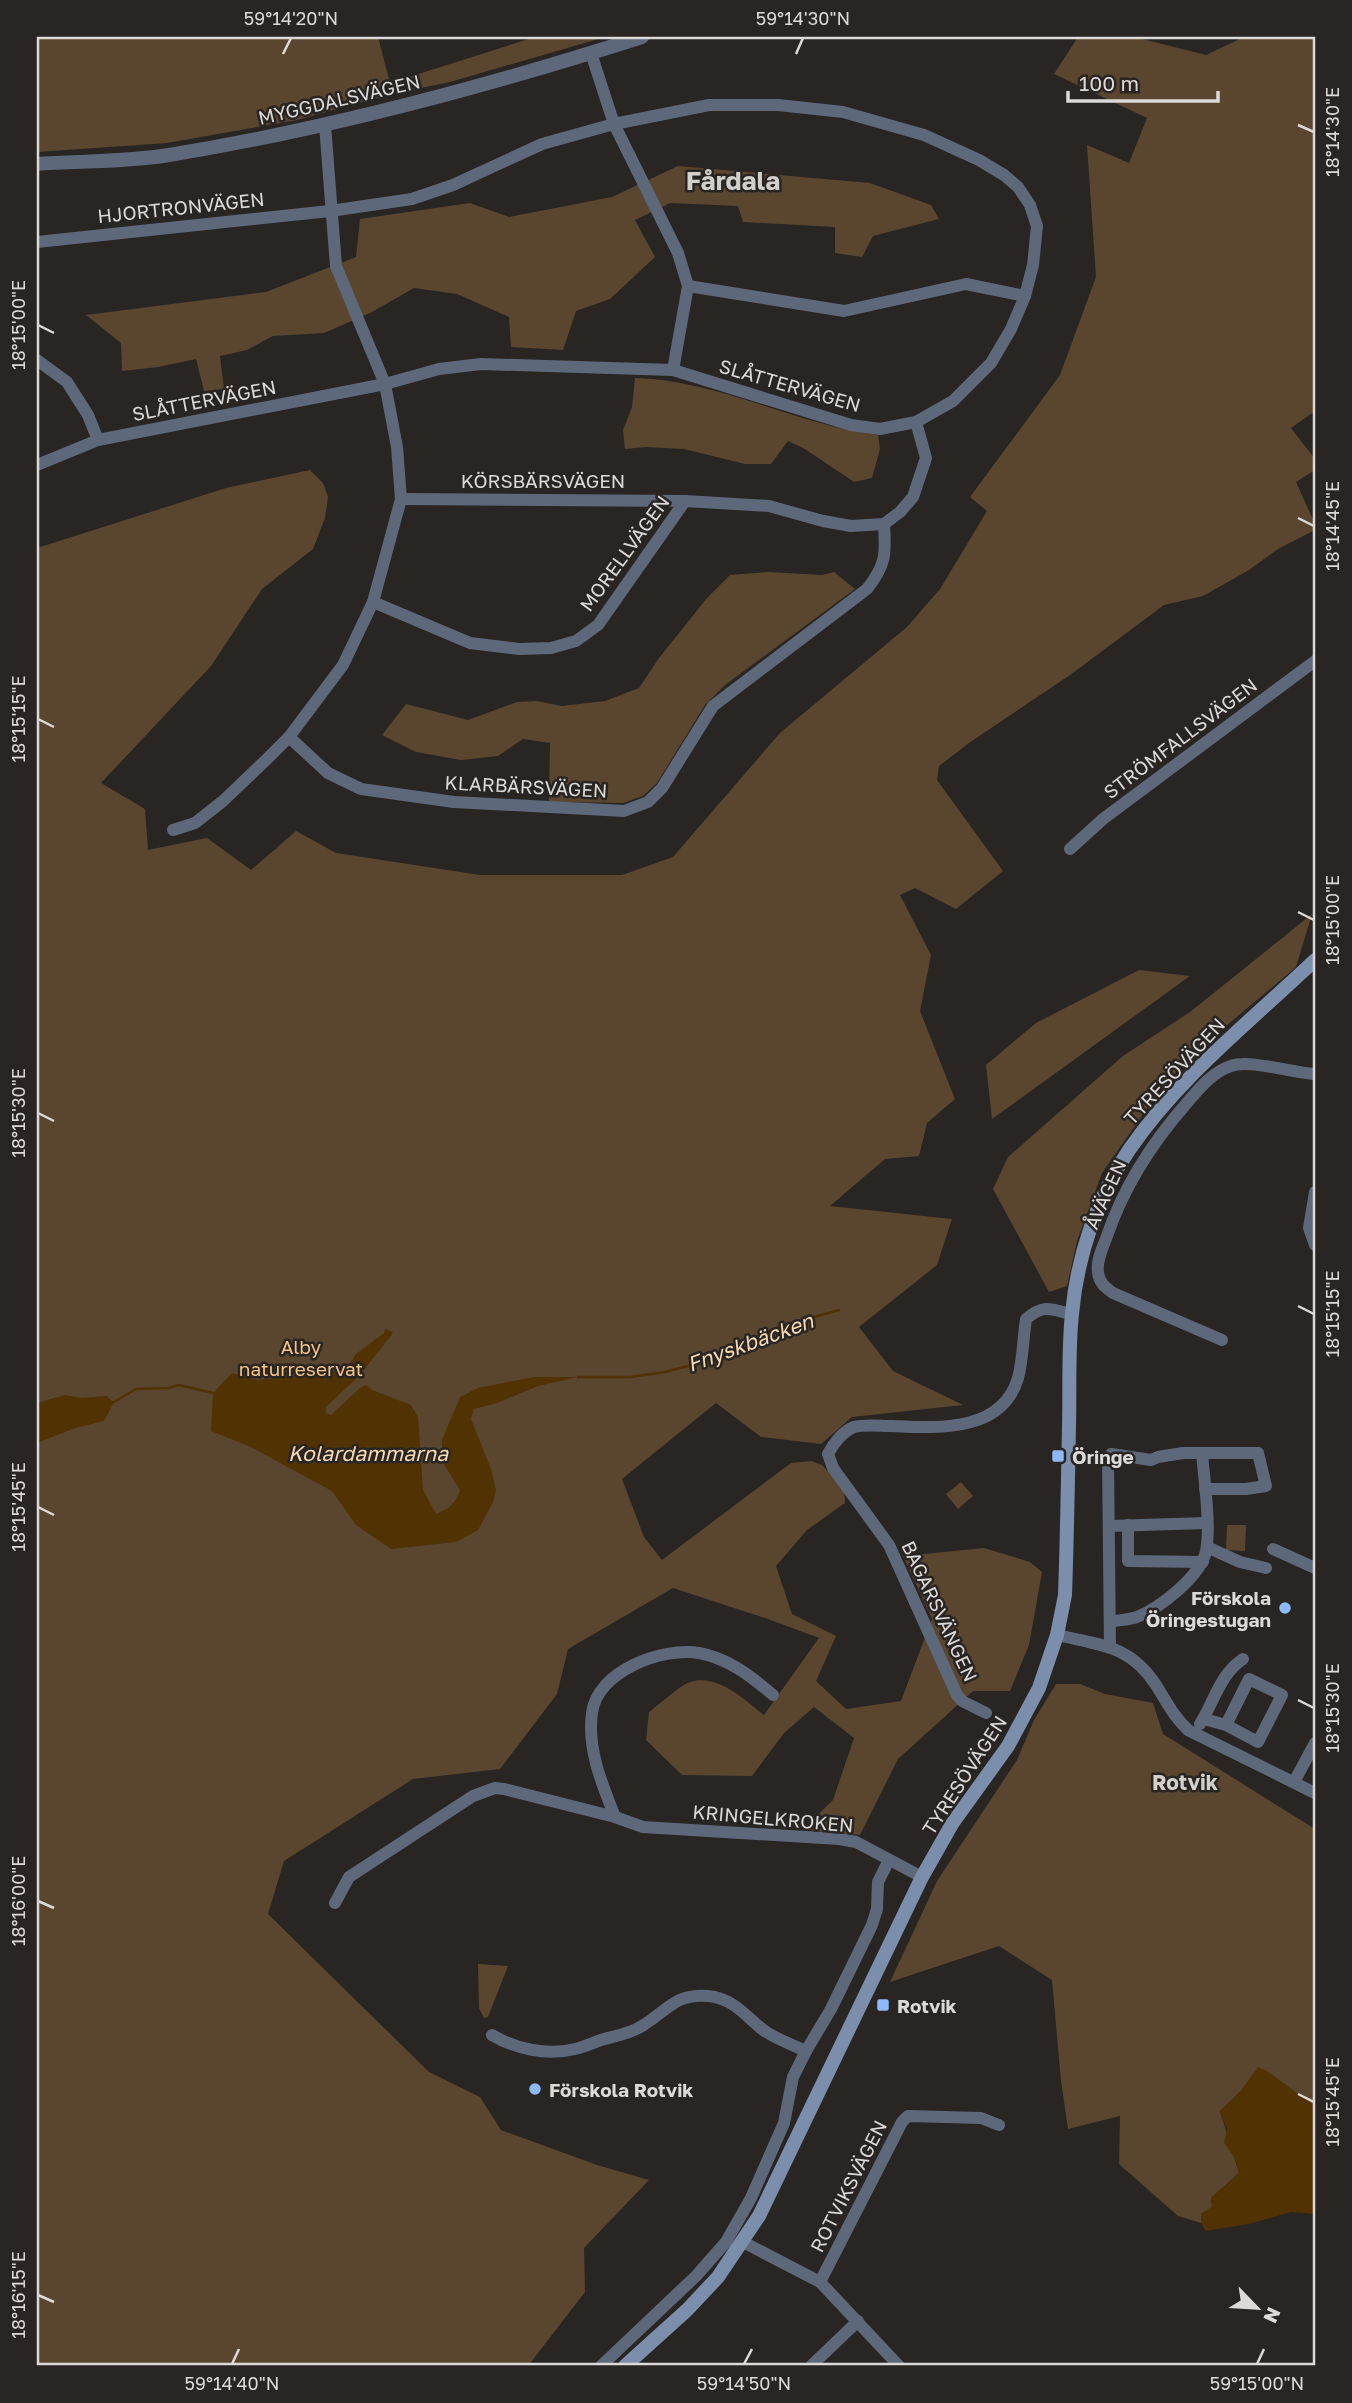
<svg xmlns="http://www.w3.org/2000/svg" width="1352" height="2403" font-family="'Golos Text',sans-serif">
<style>
.green{fill:#5a462f}
.water{fill:#503203}
.lines{fill:none;stroke-linecap:round;stroke-linejoin:round}
.stream{stroke:#503203;stroke-width:2.5}
.minor{stroke:#5d687a;stroke-width:12}
.tertiary{stroke:#5d687a;stroke-width:14}
.secondary{stroke:#7b8eab;stroke-width:14}
.ticks{fill:none;stroke:#dcdad8;stroke-width:2.5}
.poi-dot{fill:#8eb9fd;stroke:#282523;stroke-width:2.5}
.labels{text-anchor:middle;dominant-baseline:central;stroke-width:5;stroke-linejoin:round;paint-order:stroke}
.street-label{font-size:19px;fill:#dcdad8;stroke:#282523}
.park-label{font-size:19px;fill:#f7c382;stroke:#282523}
.poi-label{font-size:19px;font-weight:bold;fill:#dcdad8;stroke:#282523;text-anchor:start}
.water-label{font-size:21px;font-style:italic;fill:#f9d9b3;stroke:#282523}
.neighbourhood-label{font-size:21px;font-weight:bold;fill:#d3d0cc;stroke:#282523}
.district-label{font-size:26px;font-weight:bold;fill:#d3d0cc;stroke:#282523}
.neatline{fill:none;stroke:#dcdad8;stroke-width:2.5}
.ticks-label{font-size:18px;text-anchor:middle;fill:#dcdad8}
</style>
<rect width="100%" height="100%" fill="#282523"/>
<g class="green">
<path d="M37 37H378L390 83 535 37H605L450 82 392 94 297 120 167 143 37 152Z"/>
<path d="M1078 37H1134L1206 55 1244 37H1315V411L1291 428 1315 459V470L1296 482 1315 524V530L1278 549 1249 570 1203 596 1164 605 1070 675 969 743 939 766 937 780 1003 871 956 909 915 888 900 895 931 955 920 1011 955 1099 927 1123 919 1156 885 1159 830 1206 952 1219 937 1265 859 1327 893 1371 963 1405 852 1417 821 1444 761 1437 716 1403 622 1479 644 1537 662 1560 791 1463 811 1461 822 1465 844 1489 845 1503 807 1530 776 1566 792 1614 836 1636 816 1681 846 1709 901 1701 932 1619 903 1556 984 1548 1030 1562 1042 1572 1029 1645 1010 1691H973L898 1759 860 1835 802 1830 833 1800 854 1738 814 1707 784 1733 752 1776 682 1775 646 1740 649 1712C660 1704 679 1686 690 1682 717 1673 745 1700 764 1715L819 1638 768 1619 673 1588 568 1649 557 1694 500 1769 413 1779 284 1861 268 1914 429 2072 480 2097 501 2130 597 2165 649 2180 584 2248 585 2292 528 2366H37V548L226 488 310 470 323 483 328 497 325 518 313 549 262 589 211 666 101 783 145 809 148 850 207 838 251 870 296 831 336 853 480 875H622L673 857 780 733 907 627 940 589 987 511 970 497 1060 375 1096 277 1087 145 1129 163 1147 118 1054 74Z"/>
<path d="M678 166 870 183 931 205 939 219 873 236 862 257 835 253V227L743 222 738 206 670 203 635 220 655 257 610 299 576 311 563 350 511 347 509 317 457 294 414 288 372 312 324 333 273 336 247 350 220 356 224 389 204 391 196 359 158 367 122 371 121 343 86 315 266 292 356 257 360 219 470 203 509 217 612 197Z"/>
<path d="M635 378C719 380 796 425 878 435L880 449 872 478 854 482 805 449 788 441 771 464H745L684 449 646 447 625 449 623 430 632 407Z"/>
<path d="M768 572 822 575 834 572 855 589 725 685 705 705 657 783 643 796 623 803 549 802 550 743 523 739 498 756 461 760 416 752 382 735 406 704 468 720 517 702 536 701 562 706 605 701 639 688 659 658 707 598 730 575Z"/>
<path d="M1312 914 1296 967 1207 1042 1165 1083 1102 1173 1077 1241 1067 1286 1049 1292 993 1189 1008 1157 1123 1056 1190 1012Z"/>
<path d="M1139 970 1190 976 992 1119 986 1065 1036 1023Z"/>
<path d="M961 1482 973 1496 958 1509 946 1494Z"/>
<path d="M1227 1525H1246L1245 1551 1226 1550Z"/>
<path d="M1056 1684H1080L1105 1694 1153 1703 1163 1734 1315 1829V2106L1240 2092 1220 2111 1239 2173 1211 2198 1212 2207 1201 2214V2223L1178 2216 1119 2164 1120 2116 1068 2129 1061 2081 1052 1980 999 1946 890 1982 937 1881 1017 1760 1034 1720Z"/>
<path d="M478 1964 508 1966 488 2017 484 2018 479 2008Z"/>
</g>
<g class="water">
<path d="M385 1329 393 1332 390 1337 359 1376 326 1407V1413L331 1415 360 1388 366 1385 372 1390 411 1405 418 1417 423 1490 436 1514C449 1509 455 1504 460 1490L442 1461V1440L460 1397 478 1388 534 1377H578L538 1386 497 1403 474 1409 471 1419 491 1469 496 1490 493 1502 478 1530 456 1542 391 1549 356 1525 332 1491 251 1447 211 1431 213 1393 232 1373 258 1380 346 1370 356 1354 384 1333Z"/>
<path d="M65 1395 82 1398 106 1396 114 1402 104 1421 75 1428 37 1443V1403Z"/>
<path d="M1258 2067 1267 2071 1315 2106V2214L1291 2212 1249 2224 1206 2231 1201 2223V2214L1212 2207 1211 2198 1239 2173 1235 2159 1224 2142 1227 2130 1220 2111 1240 2092Z"/>
</g>
<g class="lines">
<g class="stream">
<path d="M578 1377H630L665 1372 722 1357 745 1343 779 1327 839 1310"/>
<path d="M114 1402 136 1389 168 1388 179 1385 213 1393"/>
</g>
<g class="minor">
<path d="M591 53 614 124 678 253 688 286 673 370"/>
<path d="M37 242 330 211 412 199 453 185 542 144 614 124 709 105H778L843 112 924 135 979 160 1004 175 1018 187 1030 205 1037 226 1033 265 1025 296 1011 329 991 363 953 401 916 422 880 429 851 425 673 370 481 364 439 369 385 384 98 440 37 465"/>
<path d="M688 286 844 311 966 284 1025 296"/>
<path d="M37 360 67 382 88 415 98 440"/>
<path d="M401 499 685 501"/>
<path d="M373 602 470 643 519 649 551 648 576 641 598 625 685 501 769 506 823 521 851 526 884 524 900 512 913 497 926 458 916 422"/>
<path d="M289 737 328 773 361 789 454 802 624 811 648 802 662 788 713 706 867 589C886 565 886 554 884 524"/>
<path d="M173 830 195 823 223 801 267 759 289 737 343 665 373 602 401 499 397 447 385 384 336 266 325 125"/>
<path d="M1070 849 1103 819 1315 661"/>
<path d="M1315 1192 1309 1228 1315 1245"/>
<path d="M1222 1340 1113 1293C1105 1287 1099 1283 1098 1272 1096 1261 1103 1247 1107 1236 1124 1186 1151 1144 1186 1104 1198 1090 1212 1072 1231 1066 1250 1059 1292 1073 1315 1074"/>
<path d="M1202 1453H1258L1266 1486 1246 1489H1205"/>
<path d="M1128 1525V1561L1203 1562"/>
<path d="M1109 1526 1206 1523"/>
<path d="M1207 1547 1240 1562 1266 1568"/>
<path d="M1273 1549 1315 1568"/>
<path d="M1110 1622C1118 1620 1128 1620 1137 1617 1160 1608 1201 1576 1206 1551 1211 1527 1204 1478 1202 1453H1183L1158 1457 1151 1460 1111 1454 1108 1458 1110 1647"/>
<path d="M1057 1635C1100 1645 1130 1645 1156 1685 1166 1701 1174 1717 1188 1730L1315 1793"/>
<path d="M986 1713 962 1701 957 1695 889 1545 833 1468 828 1454C833 1444 843 1431 854 1427 865 1424 880 1426 892 1426 937 1428 1002 1433 1018 1378 1023 1360 1023 1338 1026 1319 1044 1304 1050 1309 1071 1314"/>
<path d="M1204 1719 1226 1725 1249 1679 1282 1695 1258 1742 1226 1725"/>
<path d="M1200 1724C1214 1702 1220 1674 1243 1659"/>
<path d="M1294 1782 1315 1743"/>
<path d="M615 1817C602 1784 587 1749 592 1713 597 1671 662 1647 699 1653 728 1658 752 1677 773 1695"/>
<path d="M335 1903 349 1877 473 1796 495 1788 504 1789 615 1817 643 1827 839 1839 856 1842 922 1877"/>
<path d="M492 2035C516 2049 547 2056 575 2049 584 2047 592 2043 601 2040 614 2036 630 2034 642 2026 667 2011 675 1993 708 1996 732 1998 745 2015 762 2029 775 2039 791 2044 806 2051L831 2009 872 1925 877 1909 878 1882 889 1860"/>
<path d="M743 2242 820 2282 899 2366"/>
<path d="M820 2282 902 2122 908 2116 981 2118 999 2125"/>
<path d="M601 2366 696 2276 726 2242 751 2198 784 2123 793 2077 806 2051"/>
<path d="M811 2366 858 2321"/>
</g>
<path class="tertiary" d="M37 164C80 161 126 162 169 155 329 129 488 86 642 37"/>
<path class="secondary" d="M625 2366 687 2310 718 2277 759 2216 922 1877 952 1824 1008 1746 1039 1688 1057 1635 1065 1595C1067 1539 1068 1482 1069 1425 1070 1388 1068 1350 1072 1314 1077 1257 1097 1197 1129 1150 1180 1076 1251 1021 1315 960"/>
</g>
<path class="ticks" d="M283 54 291 38M796 54 803 38M1298 125 1314 132M38 325 54 333M1298 518 1314 526M38 719 54 727M1298 912 1314 920M38 1113 54 1121M1298 1306 1314 1314M38 1507 54 1515M1298 1700 1314 1708M38 1901 54 1908M1298 2094 1314 2102M38 2295 54 2302M232 2364 239 2349M744 2364 752 2349M1257 2364 1264 2349"/>
<g class="poi-dot">
<rect x="1051" y="1449" width="14" height="14" rx="3.5"/>
<circle cx="1285" cy="1608" r="7"/>
<rect x="876" y="1998" width="14" height="14" rx="3.5"/>
<circle cx="535" cy="2089" r="7"/>
</g>
<g class="labels">
<g class="street-label">
<text transform="translate(339 99) rotate(-13)">MYGGDALSVÄGEN</text>
<text transform="translate(181 207) rotate(-6)">HJORTRONVÄGEN</text>
<text transform="translate(790 385) rotate(16)">SLÅTTERVÄGEN</text>
<text transform="translate(204 400) rotate(-11)">SLÅTTERVÄGEN</text>
<text x="543" y="480">KÖRSBÄRSVÄGEN</text>
<text transform="translate(624 553) rotate(-54)">MORELLVÄGEN</text>
<text transform="translate(1180 738) rotate(-37)">STRÖMFALLSVÄGEN</text>
<text transform="translate(526 786) rotate(3)">KLARBÄRSVÄGEN</text>
<text transform="translate(1174 1071) rotate(-47)">TYRESÖVÄGEN</text>
<text transform="translate(1105 1194) rotate(-66)">ÅVÄGEN</text>
<text transform="translate(940 1611) rotate(65)">BAGARSVÄNGEN</text>
<text transform="translate(964 1775) rotate(-57)">TYRESÖVÄGEN</text>
<text transform="translate(773 1818) rotate(5)">KRINGELKROKEN</text>
<text transform="translate(848 2186) rotate(-63)">ROTVIKSVÄGEN</text>
</g>
<g class="park-label">
<text x="301" y="1346">Alby<tspan x="301" dy="22">naturreservat</tspan></text>
</g>
<g class="poi-label">
<text x="1072" y="1456">Öringe</text>
<text x="1271" y="1597" text-anchor="end">Förskola<tspan x="1271" dy="22">Öringestugan</tspan></text>
<text x="897" y="2005">Rotvik</text>
<text x="549" y="2089">Förskola Rotvik</text>
</g>
<g class="water-label">
<text transform="translate(750 1342) rotate(-20)">Fnyskbäcken</text>
<text x="368" y="1453">Kolardammarna</text>
</g>
<g class="neighbourhood-label">
<text x="1185" y="1782">Rotvik</text>
</g>
<g class="district-label">
<text x="733" y="180">Fårdala</text>
</g>
</g>
<rect width="1352" height="2403" fill="none" stroke="#282523" stroke-width="77"/>
<g transform="translate(1257 2308) rotate(115)" stroke="#282523" stroke-width="5" paint-order="stroke">
<path d="M0-5L12 26L0 18L-12 26Z" fill="#dcdad8"/>
<text y="-10" font-size="19" font-weight="bold" text-anchor="middle" fill="#dcdad8">N</text>
</g>
<path d="M1068 91v10h150v-10" fill="none" stroke="#dcdad8" stroke-width="3.5"/>
<text x="1079" y="91" font-size="21" fill="#dcdad8" stroke="#282523" stroke-width="5" paint-order="stroke">100 m</text>
<rect x="38" y="38" width="1276" height="2326" class="neatline"/>
<g class="ticks-label">
<text x="291" y="25">59°14'20"N</text>
<text x="803" y="25">59°14'30"N</text>
<text transform="translate(1333 132) rotate(-90)" y="6">18°14'30"E</text>
<text transform="translate(19 325) rotate(-90)" y="6">18°15'00"E</text>
<text transform="translate(1333 526) rotate(-90)" y="6">18°14'45"E</text>
<text transform="translate(19 719) rotate(-90)" y="6">18°15'15"E</text>
<text transform="translate(1333 920) rotate(-90)" y="6">18°15'00"E</text>
<text transform="translate(19 1113) rotate(-90)" y="6">18°15'30"E</text>
<text transform="translate(1333 1314) rotate(-90)" y="6">18°15'15"E</text>
<text transform="translate(19 1507) rotate(-90)" y="6">18°15'45"E</text>
<text transform="translate(1333 1708) rotate(-90)" y="6">18°15'30"E</text>
<text transform="translate(19 1901) rotate(-90)" y="6">18°16'00"E</text>
<text transform="translate(1333 2102) rotate(-90)" y="6">18°15'45"E</text>
<text transform="translate(19 2295) rotate(-90)" y="6">18°16'15"E</text>
<text x="232" y="2390">59°14'40"N</text>
<text x="744" y="2390">59°14'50"N</text>
<text x="1257" y="2390">59°15'00"N</text>
</g>
</svg>
